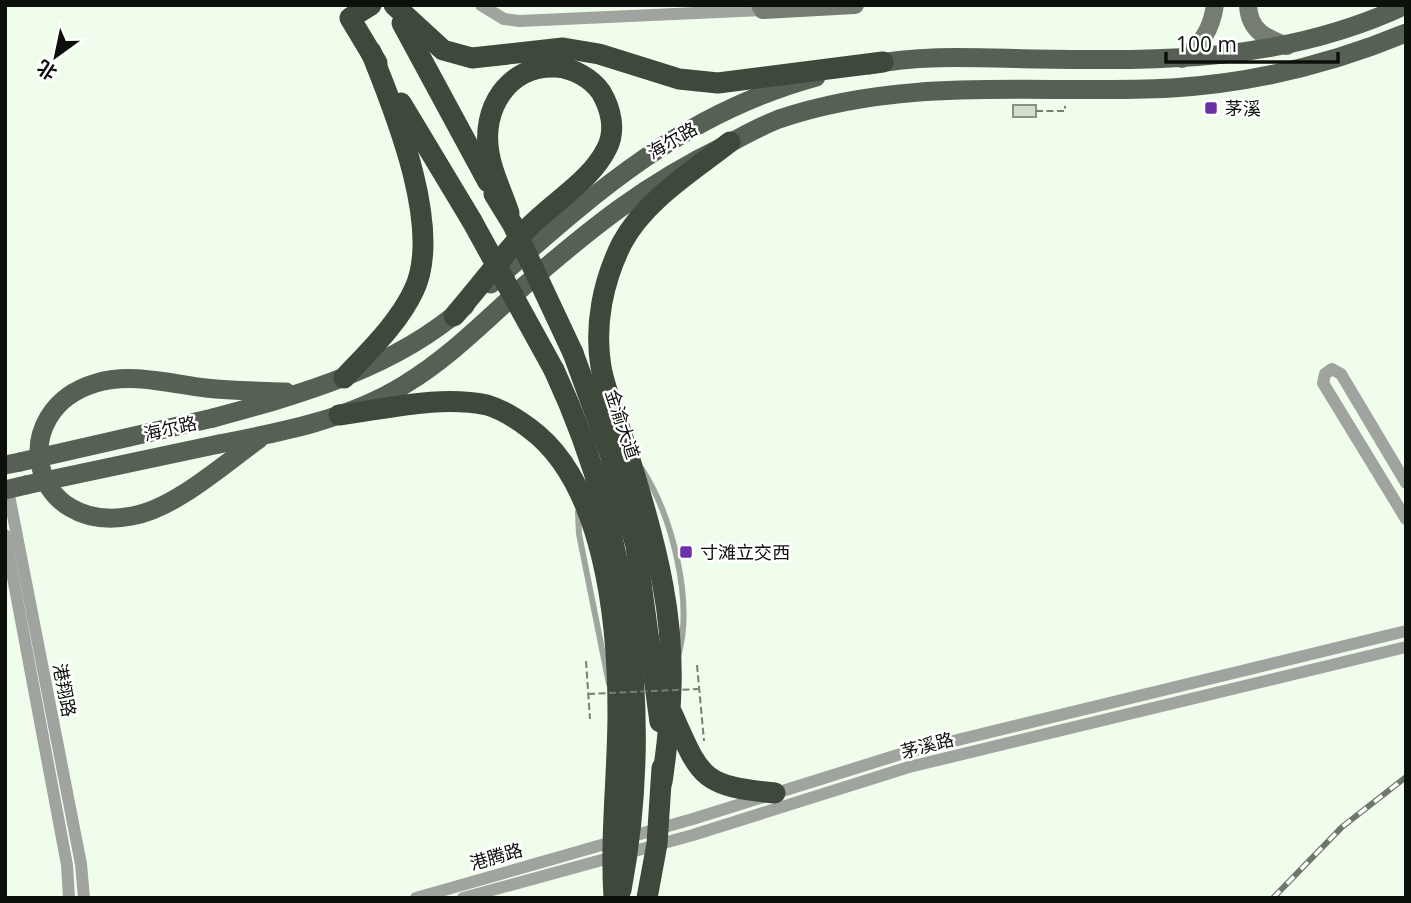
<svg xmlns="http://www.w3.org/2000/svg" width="1411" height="903" font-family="'Open Sans','Noto Sans SC',sans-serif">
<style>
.building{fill:#d3e0d0;stroke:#889384;stroke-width:2}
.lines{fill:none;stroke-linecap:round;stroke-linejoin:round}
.path{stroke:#777e74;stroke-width:2;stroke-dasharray:7 3.5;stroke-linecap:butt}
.lane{stroke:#9fa59e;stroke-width:6}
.street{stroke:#9fa59e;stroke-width:12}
.secondary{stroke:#757d73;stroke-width:18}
.primary{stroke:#576054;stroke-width:19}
.highway{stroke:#3e483b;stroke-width:21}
.rail-casing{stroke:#6f766c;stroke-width:6}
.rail{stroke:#fff;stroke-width:3.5;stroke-dasharray:10;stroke-linecap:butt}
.path-bridge{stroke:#777e74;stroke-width:2;stroke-dasharray:7 3.5;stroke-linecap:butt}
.primary-bridge{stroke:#576054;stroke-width:19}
.highway-bridge{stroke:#3e483b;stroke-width:21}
.poi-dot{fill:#6c31a7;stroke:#fff;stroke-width:2.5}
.labels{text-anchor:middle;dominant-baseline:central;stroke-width:5;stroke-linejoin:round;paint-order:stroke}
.poi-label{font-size:18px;fill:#0c100b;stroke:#fff;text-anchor:start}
.street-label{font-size:18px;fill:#0c100b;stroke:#fff}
</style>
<rect width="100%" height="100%" fill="#f1fdec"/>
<rect class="building" x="1013" y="105" width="23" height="12"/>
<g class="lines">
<g class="path">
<path d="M1036 111H1065V106"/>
<path d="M586 661 590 719"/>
<path d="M697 665 704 741"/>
</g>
<g class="lane">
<path d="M642 469C672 516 693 599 679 653"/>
<path d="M578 512 579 534 609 684"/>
</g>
<g class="street">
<path d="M481 5 504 19 519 21 763 10"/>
<path d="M1406 483 1341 374 1332 369 1325 374 1323 383 1406 519"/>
<path d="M8 490 81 864 84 898"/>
<path d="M5 535 67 865 69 898"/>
<path d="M416 898 696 818 904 753 1406 631"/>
<path d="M463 898 693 835 909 767 1406 647"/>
</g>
<g class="secondary">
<path d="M760 5 763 10 855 5"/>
<path d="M1248 5C1249 31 1266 38 1287 46"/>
<path d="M1182 59C1202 43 1211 31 1215 5"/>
</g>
<g class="primary">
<path d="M869 65C923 54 980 58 1035 59 1165 61 1285 62 1406 5"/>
<path d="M491 284C593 194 681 114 816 77"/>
<path d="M213 418C302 394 395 368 465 306"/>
<path d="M259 439C224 464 174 509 132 516 29 536 4 410 96 383 131 372 171 384 206 388 233 391 259 391 286 392"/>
<path d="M219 444C282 432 349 419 404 385 449 358 485 321 524 286 591 228 645 184 726 145 743 136 761 126 779 119 910 75 1037 95 1172 88 1253 83 1331 64 1406 33"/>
<path d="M5 465 20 462"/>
<path d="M5 490 26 485"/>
</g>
<g class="highway">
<path d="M371 5 350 18 377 63"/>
<path d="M394 5 443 50 472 58 563 48 599 54 679 79 718 83 883 62"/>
<path d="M402 23 488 182"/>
<path d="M401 103 472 221"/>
<path d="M454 316C479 287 503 255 529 227 554 201 591 181 607 148 616 130 611 109 601 92 591 78 573 68 556 67 508 65 481 109 489 153 492 173 503 194 509 213"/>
<path d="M573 353 610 454 636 546 660 722"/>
<path d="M554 370C629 531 654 715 621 890"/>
<path d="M344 378C369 351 398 324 414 290 443 229 395 112 371 52"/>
<path d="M339 415C387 409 439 395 487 405 501 409 517 419 529 428 605 483 618 624 618 712 618 774 610 836 614 898"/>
<path d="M672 713C701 778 701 786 775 793"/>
<path d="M662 782C672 714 676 655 663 586 654 536 639 487 623 438 616 415 605 390 601 367 594 325 603 281 622 243 645 200 693 171 730 142"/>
<path d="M647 898 657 844 662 768"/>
</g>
<defs>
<path id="rail" d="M1273 898 1342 827 1406 777"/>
</defs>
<use href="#rail" class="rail-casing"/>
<use href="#rail" class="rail"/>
<path class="path-bridge" d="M588 694 698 689"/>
<g class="primary-bridge">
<path d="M20 462 213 418"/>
<path d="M26 485 219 444"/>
</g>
<g class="highway-bridge">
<path d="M494 194 513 225 573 353"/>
<path d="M472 221 554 370"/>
</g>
</g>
<g class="poi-dot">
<rect x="1204" y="101" width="14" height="14" rx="3.5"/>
<rect x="679" y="545" width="14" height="14" rx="3.5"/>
</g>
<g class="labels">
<g class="poi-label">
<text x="1225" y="108">茅溪</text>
<text x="700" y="552">寸滩立交西</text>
</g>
<g class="street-label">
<text transform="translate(672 140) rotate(-30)">海尔路</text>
<text transform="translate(623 424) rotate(72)">金渝大道</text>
<text transform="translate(170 428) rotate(-13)">海尔路</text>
<text transform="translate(65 690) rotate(79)">港翔路</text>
<text transform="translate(927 745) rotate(-15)">茅溪路</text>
<text transform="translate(496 856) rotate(-16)">港腾路</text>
</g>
</g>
<rect width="1411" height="903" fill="none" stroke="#0c100b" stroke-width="14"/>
<g transform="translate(56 56) rotate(213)" stroke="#ffffff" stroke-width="5" paint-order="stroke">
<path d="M0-5L12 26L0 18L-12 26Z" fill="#0c100b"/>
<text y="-10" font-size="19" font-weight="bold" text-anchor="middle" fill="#0c100b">北</text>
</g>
<path d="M1166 52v10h172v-10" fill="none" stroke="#0c100b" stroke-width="3.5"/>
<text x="1176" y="52" font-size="21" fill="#0c100b" stroke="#ffffff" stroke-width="5" paint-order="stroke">100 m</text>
</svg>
